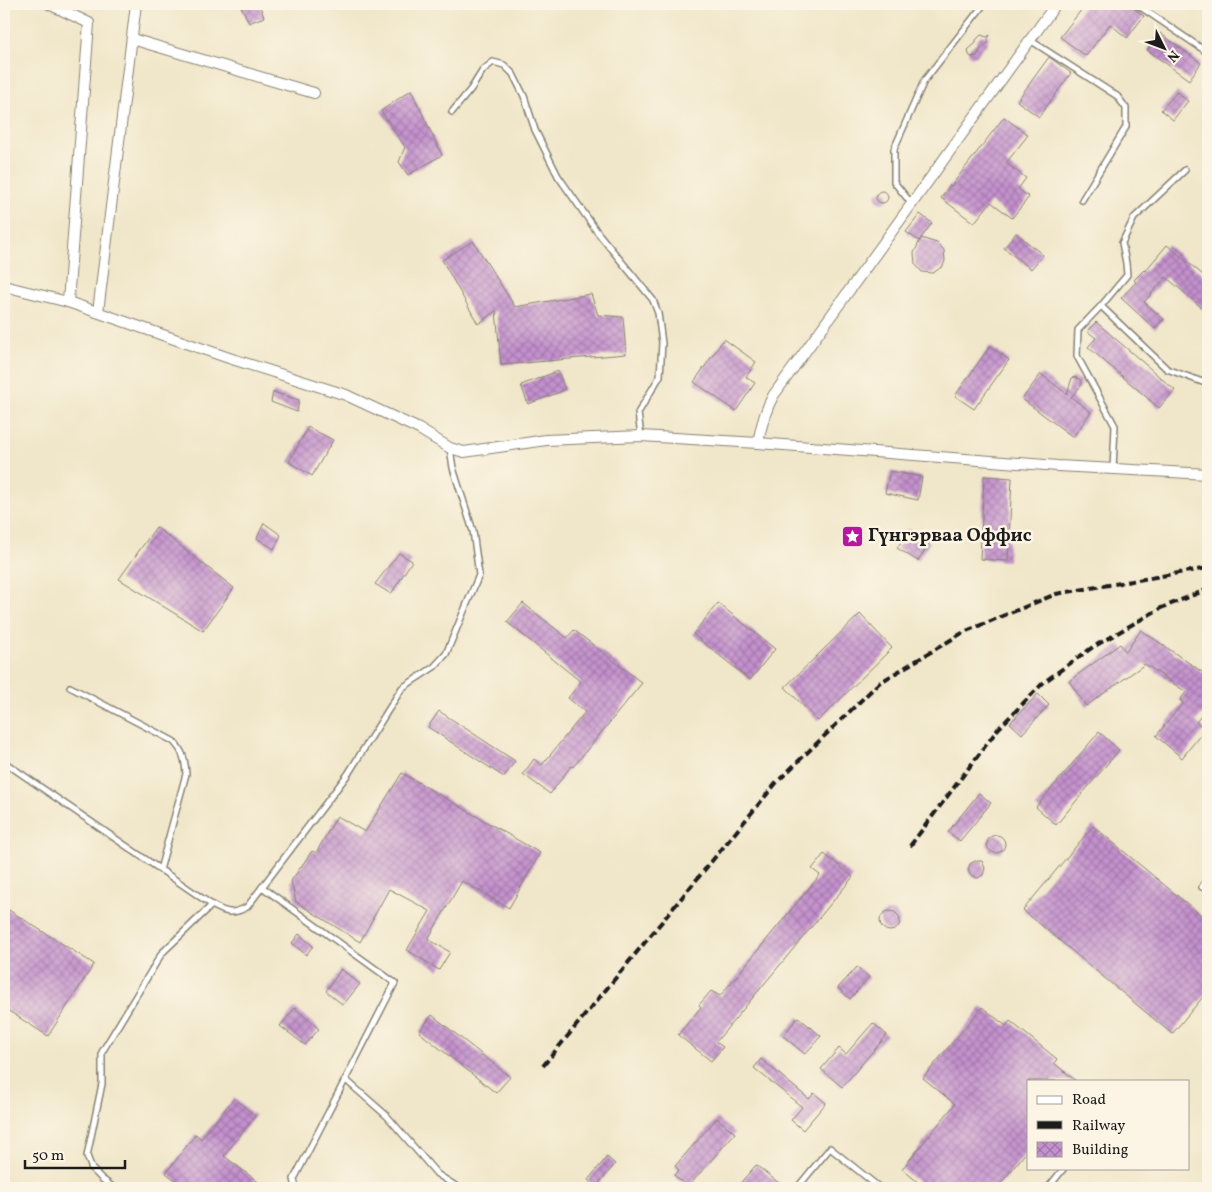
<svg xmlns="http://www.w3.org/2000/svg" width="1212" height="1192" font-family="Vollkorn,serif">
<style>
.building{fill:url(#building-cross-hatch)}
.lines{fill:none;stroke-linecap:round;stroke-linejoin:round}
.lane-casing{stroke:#868172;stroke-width:8}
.street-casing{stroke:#868172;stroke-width:12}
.lane{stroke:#fff;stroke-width:5}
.street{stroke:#fff;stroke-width:10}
.rail{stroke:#1c1c1c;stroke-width:4;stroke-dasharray:8 4;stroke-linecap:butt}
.labels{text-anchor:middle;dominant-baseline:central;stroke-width:5;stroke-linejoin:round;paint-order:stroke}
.poi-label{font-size:19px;font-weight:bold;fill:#1c1c1c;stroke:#fcf5e5;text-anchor:start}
</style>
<defs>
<pattern id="building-cross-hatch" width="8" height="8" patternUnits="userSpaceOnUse" patternTransform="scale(1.25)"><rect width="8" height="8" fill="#c491ce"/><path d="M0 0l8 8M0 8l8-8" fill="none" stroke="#9e76a6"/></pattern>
</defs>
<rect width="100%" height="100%" fill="#fcf5e5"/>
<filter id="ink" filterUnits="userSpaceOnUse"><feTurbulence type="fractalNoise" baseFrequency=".02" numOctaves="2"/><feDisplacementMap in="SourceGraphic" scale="10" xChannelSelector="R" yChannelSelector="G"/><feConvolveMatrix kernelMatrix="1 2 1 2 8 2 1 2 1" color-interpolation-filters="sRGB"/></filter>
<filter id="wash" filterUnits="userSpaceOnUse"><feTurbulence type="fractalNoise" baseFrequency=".0096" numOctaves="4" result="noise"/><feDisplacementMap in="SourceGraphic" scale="20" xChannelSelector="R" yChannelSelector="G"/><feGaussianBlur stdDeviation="1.12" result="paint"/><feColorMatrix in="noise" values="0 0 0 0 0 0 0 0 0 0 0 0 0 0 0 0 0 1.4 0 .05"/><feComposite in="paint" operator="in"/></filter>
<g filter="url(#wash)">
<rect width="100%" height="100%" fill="#f0e6c9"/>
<g id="blocks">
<g class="building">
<path d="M240 4H259L264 17 249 23Z"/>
<path d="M1086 4H1128L1144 16 1127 38 1110 24 1086 56 1060 37Z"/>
<path d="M1160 33 1201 63 1189 80 1147 50Z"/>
<path d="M981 35 987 37 990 35 988 39V43L981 49 977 56 971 57 969 55 968 50 976 43V40Z"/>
<path d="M1049 57 1071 73 1039 117 1017 101Z"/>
<path d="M411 90 442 155 408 175 399 162 405 147 381 111Z"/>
<path d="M1177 92 1188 101 1173 120 1161 110Z"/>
<path d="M1004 117 1028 135 1006 163 1026 178 1018 189 1029 197 1012 218 991 202 974 223 941 198 950 185 951 186Z"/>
<circle cx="882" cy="197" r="6"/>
<path d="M920 214 932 223 919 241 906 232Z"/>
<path d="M1016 233 1043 255 1031 269 1004 248Z"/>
<path d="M921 238 937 243 944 250 945 261 943 266 933 273 922 272 915 264 914 253Z"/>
<path d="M473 241 515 307 591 294 598 315 623 317 626 354 501 365 496 311 478 324 442 260Z"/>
<path d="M1167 245 1208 279V313L1166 277 1144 302 1164 319 1155 329 1121 298 1136 282 1134 280 1144 270 1145 271Z"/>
<path d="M1096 322 1175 390 1159 408 1088 347 1096 338 1087 331Z"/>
<path d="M724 339 756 362 746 377 755 383 736 411 694 382Z"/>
<path d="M990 346 1009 360 974 409 955 396Z"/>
<path d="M558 371 565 390 528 404 521 385Z"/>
<path d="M1041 374 1067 394 1072 378 1075 377 1081 380V386L1071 397 1091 412 1073 437 1022 399Z"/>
<path d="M273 392 299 400 297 412 271 402Z"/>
<path d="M308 427 333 440 312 476 289 462Z"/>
<path d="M890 471 922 477 918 500 885 493Z"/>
<path d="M984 476 1012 478 1008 561 980 559Z"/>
<path d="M264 523 281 535 274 549 257 538Z"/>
<path d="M156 527 234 588 203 631 119 579Z"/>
<path d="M909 529 930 542 918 561 897 548Z"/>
<path d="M399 553 412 561 391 594 375 584Z"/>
<path d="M523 603 567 638 574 630 642 683 573 767 571 766 550 794 523 774 534 759 542 765 585 712 568 698 581 682 507 622Z"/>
<path d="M718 603 775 649 750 680 693 634Z"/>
<path d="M860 614 892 648 818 721 785 687Z"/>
<path d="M1141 630 1208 676V708L1196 722 1205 729 1182 758 1156 736 1183 703 1180 700 1186 692 1145 664 1086 706 1069 681 1120 644 1126 652Z"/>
<path d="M1038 694 1049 705 1022 734 1010 723Z"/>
<path d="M439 711 515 761 504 777 428 727Z"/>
<path d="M1099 732 1119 750 1056 825 1036 807Z"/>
<path d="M402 773 540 853 509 908 462 881 428 939 450 952 439 970 407 950 430 911 389 889 360 942 296 902 291 881 312 851 316 853 337 816 365 832Z"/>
<path d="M979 793 991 803 960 841 948 832Z"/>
<path d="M1093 826 1208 921V991L1172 1034 1023 910Z"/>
<circle cx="996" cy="844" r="9"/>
<path d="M824 854 853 877 716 1042 723 1047 711 1061 678 1035 701 1007 699 1005 711 991 720 996 820 875 812 869Z"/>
<path d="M975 861H982L985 868 983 875 978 878 970 875 968 870 970 864Z"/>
<path d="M4 907 94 964 48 1036 4 1008Z"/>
<circle cx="890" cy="921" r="10"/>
<path d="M299 934 313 946 306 955 292 943Z"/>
<path d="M857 967 869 977 850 999 838 988Z"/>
<path d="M341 969 360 984 343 1005 326 991Z"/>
<path d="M982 1007 1006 1026 1010 1021 1057 1059 1054 1063 1076 1081H1028V1150L997 1188H925L902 1169 955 1104 923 1078Z"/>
<path d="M295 1008 319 1029 305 1045 280 1026Z"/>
<path d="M432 1015 510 1077 496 1093 419 1032Z"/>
<path d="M798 1017 821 1036 805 1054 783 1036Z"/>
<path d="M873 1023 887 1035 842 1087 821 1069 839 1048 846 1054Z"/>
<path d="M761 1059 809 1099 814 1093 826 1103 803 1130 791 1120 802 1107 754 1068Z"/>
<path d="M234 1098 255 1116 224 1156 266 1188H186L166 1173 196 1134 201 1139Z"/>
<path d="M717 1118 735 1133 688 1187 674 1175 679 1170 675 1166Z"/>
<path d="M607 1157 615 1164 596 1187 588 1180Z"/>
<path d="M756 1165 785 1188H736Z"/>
</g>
</g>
</g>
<g filter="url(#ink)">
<use href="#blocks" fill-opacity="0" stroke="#868172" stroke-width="1"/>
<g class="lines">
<defs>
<g id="lane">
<path d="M1136 4 1204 50"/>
<path d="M1030 40 1117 96 1126 108V127L1082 200"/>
<path d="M452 112 471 89 483 70 493 62 504 65 513 74 524 96 535 130 558 176 598 233 653 300 658 313 662 343 660 376 638 413 641 436"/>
<path d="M911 203 894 182V149L924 81 984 4"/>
<path d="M1101 306 1167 369 1208 384"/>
<path d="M1113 469 1115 426 1077 356 1078 330 1101 306 1127 275 1126 263 1122 243 1134 218 1185 170"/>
<path d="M70 687 173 741C183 751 185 759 186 774L160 870"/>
<path d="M4 762 212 905C226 913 232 915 247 907L348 774 402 688 434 667 446 654 479 575 473 531 453 468 450 448"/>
<path d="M262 887 395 983 294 1179 296 1188"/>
<path d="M1202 887 1208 877"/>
<path d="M346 1080 387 1116 437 1174 459 1188"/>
<path d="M114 1188 102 1179 92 1169 87 1156 102 1084V1052L162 953 212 905"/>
<path d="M797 1188 830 1148 880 1188"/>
<path d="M1048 1188 1064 1168"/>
</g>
<g id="street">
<path d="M49 4 89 23 68 302"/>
<path d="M132 39 314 93"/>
<path d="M4 286 68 302 229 358 346 395 419 429 450 448 464 452 546 440 641 436 758 443 1058 466 1208 474"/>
<path d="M98 312 136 4"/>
<path d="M758 443C761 426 765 411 773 396L1056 4"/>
</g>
</defs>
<use href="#lane" class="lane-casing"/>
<use href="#street" class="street-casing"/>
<use href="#lane" class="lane"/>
<use href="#street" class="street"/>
<g class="rail">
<path d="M910 846 998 729 1044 682 1093 647 1161 608 1208 589"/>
<path d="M543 1066 777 782 879 683 964 632 1056 594 1208 568"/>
</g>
</g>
</g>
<defs>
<symbol id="sight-square" viewBox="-11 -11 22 22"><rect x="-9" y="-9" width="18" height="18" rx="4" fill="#b5179e" stroke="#fcf5e5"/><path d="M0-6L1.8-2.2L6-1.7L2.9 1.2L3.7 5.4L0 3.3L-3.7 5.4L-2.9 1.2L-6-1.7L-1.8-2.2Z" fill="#fff"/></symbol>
</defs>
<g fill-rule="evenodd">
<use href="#sight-square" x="840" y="524" width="25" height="25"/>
</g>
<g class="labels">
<g class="poi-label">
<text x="868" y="536">Гүнгэрваа Оффис</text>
</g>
</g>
<rect width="1212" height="1192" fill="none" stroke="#fcf5e5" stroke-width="20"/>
<rect x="1027" y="1080" width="162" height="90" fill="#fcf5e5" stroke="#a29e95"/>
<rect x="1037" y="1096" width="25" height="8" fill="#ffffff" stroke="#a29e95"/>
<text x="1072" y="1104" font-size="15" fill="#1c1c1c">Road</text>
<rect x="1037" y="1121" width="25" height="8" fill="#1c1c1c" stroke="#a29e95"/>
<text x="1072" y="1130" font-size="15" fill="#1c1c1c">Railway</text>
<rect x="1037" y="1142" width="25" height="15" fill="url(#building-cross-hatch)" stroke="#a29e95"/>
<text x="1072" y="1154" font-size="15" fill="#1c1c1c">Building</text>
<g transform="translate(1164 48) rotate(132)" stroke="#fcf5e5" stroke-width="4" paint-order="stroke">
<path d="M0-4L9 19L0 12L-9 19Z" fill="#1c1c1c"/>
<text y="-8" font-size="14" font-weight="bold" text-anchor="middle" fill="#1c1c1c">N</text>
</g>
<path d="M25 1160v8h100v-8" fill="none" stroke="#1c1c1c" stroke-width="2.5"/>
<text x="32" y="1160" font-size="15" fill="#1c1c1c" stroke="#fcf5e5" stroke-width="4" paint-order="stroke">50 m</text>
</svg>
